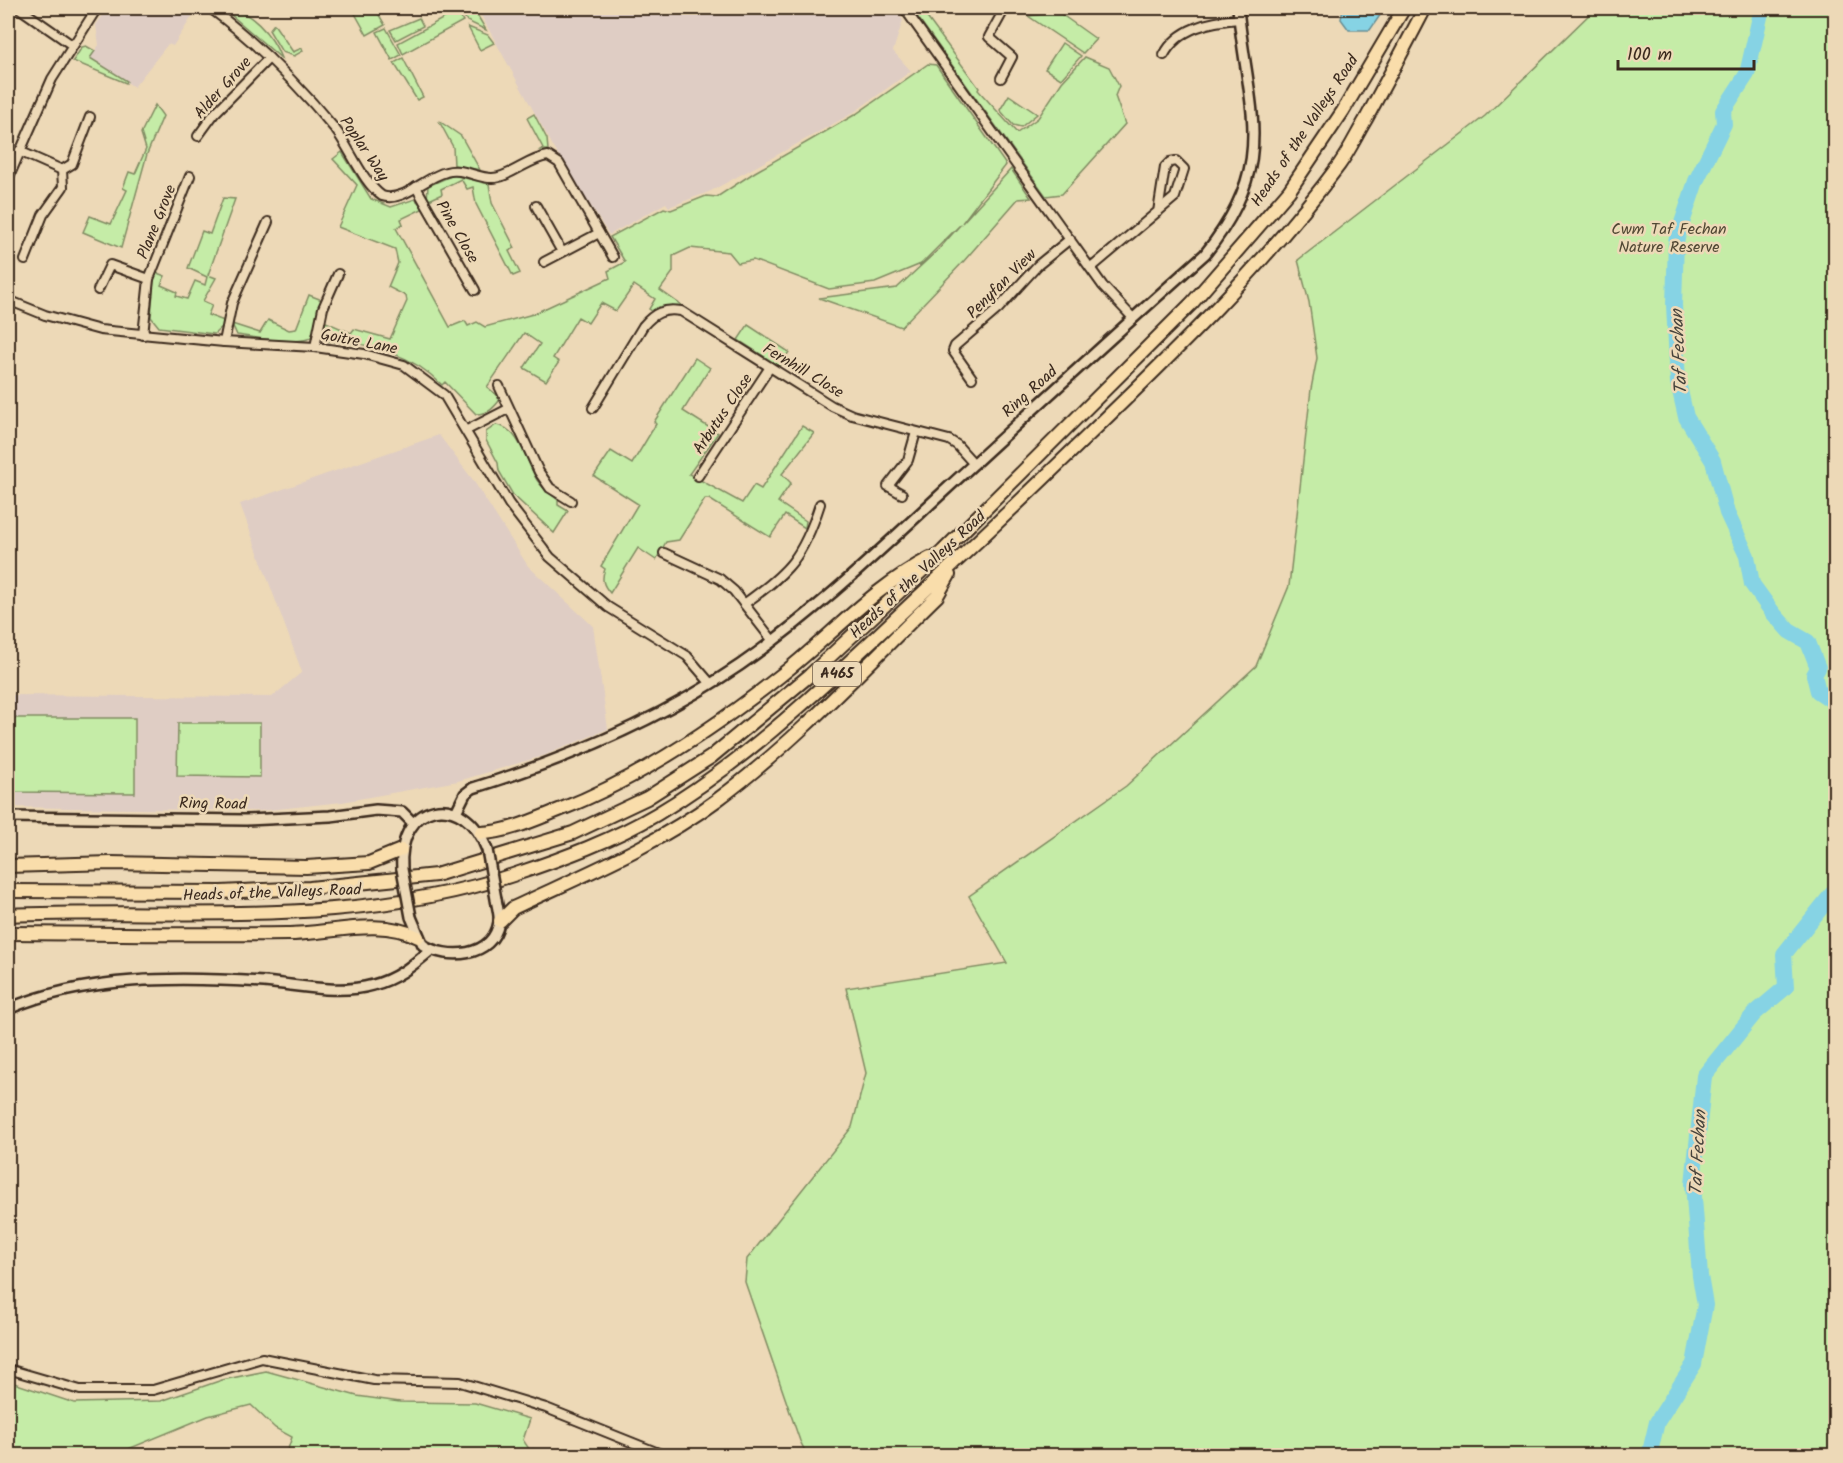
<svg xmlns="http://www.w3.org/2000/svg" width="1843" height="1463" font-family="Kalam,sans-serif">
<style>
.built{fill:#dfcdc4}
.green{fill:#c5eca7;stroke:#808b62;stroke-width:1.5}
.water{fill:#86d3e4;stroke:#688f95;stroke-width:1.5}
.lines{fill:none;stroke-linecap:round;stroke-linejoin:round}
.river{stroke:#86d3e4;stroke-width:16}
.minor-casing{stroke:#3b2a1e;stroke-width:12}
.tertiary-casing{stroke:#3b2a1e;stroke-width:14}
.trunk-casing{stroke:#3b2a1e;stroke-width:16}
.minor{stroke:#edd9b7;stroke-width:8}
.tertiary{stroke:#edd9b7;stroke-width:9}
.trunk{stroke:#f9ddab;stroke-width:12}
.tertiary-bridge-casing{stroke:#3b2a1e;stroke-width:14;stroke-linecap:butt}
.tertiary-bridge{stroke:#edd9b7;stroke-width:9}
.labels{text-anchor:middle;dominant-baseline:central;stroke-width:5;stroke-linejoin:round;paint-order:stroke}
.shield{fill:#edd9b7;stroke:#705e4c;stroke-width:1.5}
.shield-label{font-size:15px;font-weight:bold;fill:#3b2a1e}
.street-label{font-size:16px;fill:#3b2a1e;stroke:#edd9b7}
.park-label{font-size:16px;fill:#504733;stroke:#edd9b7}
.water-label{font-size:18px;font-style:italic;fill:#46433c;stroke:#edd9b7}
</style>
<rect width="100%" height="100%" fill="#edd9b7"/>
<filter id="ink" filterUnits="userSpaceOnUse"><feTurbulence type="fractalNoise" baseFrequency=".0167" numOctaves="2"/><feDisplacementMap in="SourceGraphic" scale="12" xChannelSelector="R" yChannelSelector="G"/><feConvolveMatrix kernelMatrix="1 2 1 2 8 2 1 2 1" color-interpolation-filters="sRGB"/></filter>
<g filter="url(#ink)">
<g class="built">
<path d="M108 8H194L197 9 173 46 168 44 134 87 90 58 99 45 96 25Z"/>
<path d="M477 8H894L903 20 893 51 911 71 853 113 768 160 711 191 669 207 666 203 609 235 554 148Z"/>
<path d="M439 435 473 480 528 566 593 626 608 729 543 756 458 781 342 802 260 811 8 807V695L272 697 302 672 240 504Z"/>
</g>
<g class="green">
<path d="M223 8C249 7 273 36 281 58Z"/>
<path d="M352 8H375L385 25 367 35Z"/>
<path d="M459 8H473L486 30 467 21Z"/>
<path d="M911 8H920L979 88 978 90 1017 133 1038 118 1062 82 1085 57 1109 67 1119 86 1115 96 1125 124 1062 194 1046 196Z"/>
<path d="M1596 8H1835V1455H807L800 1441 745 1282 747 1259 852 1127 866 1073 846 988 1007 963 969 896 1126 786 1256 666 1289 586 1311 389 1317 358 1309 302 1298 260 1485 116Z"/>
<path d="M457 11 463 21 403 54 398 43Z"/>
<path d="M1058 12 1096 39 1083 53 1028 16Z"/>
<path d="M419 18 423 26 396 40 390 30Z"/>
<path d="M274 24 293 52 302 48 303 51 294 56 282 52 269 30Z"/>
<path d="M468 27 488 35 494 43 480 50Z"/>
<path d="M386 28 401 55 392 60 377 32Z"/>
<path d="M1062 43 1081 56 1061 79 1045 69Z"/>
<path d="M86 46 95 51 90 58 127 81 126 83 73 61 82 47Z"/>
<path d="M403 58 423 97 417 100 394 63Z"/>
<path d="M928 64 936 65 1006 165 962 223 1011 169 1031 198 1018 199 963 262 901 327 819 298 897 288 939 249 961 224 921 264 875 283 829 289 753 260 738 263 729 252 690 248 673 256V272L660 290 684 307 667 306 652 311 649 309 655 299 634 285 616 311 601 303 588 323 578 317 553 358 559 362 546 381 524 368 540 344 524 333 487 387 497 395 499 401C492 410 487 414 476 414L445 382 442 385C413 355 370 342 329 341L323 335 324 321 351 333 354 329 390 339 407 301 406 296 388 287 398 263 395 249 338 227 357 185 333 159 342 152 371 199 391 207 415 199 424 208 401 219 403 224 396 228 450 327 465 321 468 326 477 322 485 327 533 314 610 278 608 271 625 262 610 237 664 208 671 210 706 196 717 197 755 172 856 114Z"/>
<path d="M1009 95 1037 114 1021 127 1013 125 1000 110Z"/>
<path d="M155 105 163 116 147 154 121 248 83 232 90 216 111 224 127 190 123 188 129 172 135 174 146 149 141 133Z"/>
<path d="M534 114 547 139 548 150H540L543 148 527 118Z"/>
<path d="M439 121 461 136 480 170 454 165 453 147Z"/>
<path d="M453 175 489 184 492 203 515 248 509 251 520 273 513 276 476 204 473 187 467 189 461 179 441 189 442 194 427 201 428 186Z"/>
<path d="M223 198 235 199 208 275 216 278 203 301 212 305 208 315 224 321 223 326 214 334 159 327 151 317 154 279 157 273 165 276 161 285 177 292 176 296 187 299 195 281 205 285 207 277 188 268 202 231 210 234Z"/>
<path d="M309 295 322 300C319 309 315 331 312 336 304 347 251 337 237 335L232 324 260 333 268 320 289 330 296 329Z"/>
<path d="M748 325 789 352 779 366 738 340Z"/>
<path d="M695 358 710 368 683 411 718 433 689 474 742 503 754 485 761 489 802 426 814 433 782 474 791 483 778 502 806 521 805 528 785 515 770 537 709 499H705L679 540 666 542 656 560 638 548 610 593C603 585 601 579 605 569L601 566 638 504 594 476 611 451 632 464 656 424 654 422Z"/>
<path d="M496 425C519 427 527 463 537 480 542 488 551 494 558 500V505L568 511 554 533 513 495 499 471 498 463 486 440V432Z"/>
<path d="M12 718H135V793L11 792Z"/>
<path d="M178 723H260V777L177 776Z"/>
<path d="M266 1371 357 1396 400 1402 475 1403 530 1419 523 1440 531 1452 533 1449 540 1455H286L292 1437 275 1428 251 1405 208 1416 121 1452 123 1455H8V1381L74 1403 161 1401 222 1380Z"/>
</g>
<path class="water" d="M1343 8H1385L1370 30H1349L1341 19Z"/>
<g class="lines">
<g class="river">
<path d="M1762 8 1747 74 1723 111 1724 124 1696 181 1676 241 1674 305 1678 382 1686 417 1713 461 1727 513 1747 556 1752 584 1773 613 1789 631 1808 642 1818 668 1814 675 1818 691 1836 703"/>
<path d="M1649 1456 1657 1422 1694 1364 1705 1305 1700 1276 1693 1184 1704 1076 1754 1014 1786 987 1784 954 1836 889"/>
</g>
<defs>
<g id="minor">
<path d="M19 8 72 45"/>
<path d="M210 8C257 43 298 84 335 129 350 148 363 183 382 196 403 203 425 177 446 172 462 167 476 178 492 178 509 178 529 158 548 156L559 163 613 257"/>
<path d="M904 8 1103 286 1133 318"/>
<path d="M1164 55C1178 28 1210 21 1239 19"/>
<path d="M1001 78 1012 57 989 37 1005 8"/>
<path d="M198 136 214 114 269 58"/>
<path d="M19 151 62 170"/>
<path d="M8 179 52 79 97 8"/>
<path d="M416 187 475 290"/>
<path d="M536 206 562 252"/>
<path d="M25 260 43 215 63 187 62 170 72 164 90 117"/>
<path d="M544 262 599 233"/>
<path d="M1091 268 1175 197 1184 169 1176 161 1170 162 1165 167 1158 212"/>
<path d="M98 290 110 265 149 279"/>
<path d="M8 300 45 315 100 330 224 342 315 347 364 354 404 365 444 395 509 504 550 557 608 607 687 656 711 684"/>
<path d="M143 335 149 279 190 176"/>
<path d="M224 342 232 303 268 222"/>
<path d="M315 347 323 308 338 274"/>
<path d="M972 378 953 351 955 346 998 309 1038 265 1070 239"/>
<path d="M499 386 539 472 550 488 571 501"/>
<path d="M593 408 643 326C654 313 664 308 681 311L832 406 852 415 949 440 957 445 974 464"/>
<path d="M467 430 508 409"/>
<path d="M698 476 770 367"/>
<path d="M902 494 888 486 908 460 916 432"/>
<path d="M664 553 720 579 734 591 773 641"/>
<path d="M744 604C789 572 803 557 820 504"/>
<path d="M8 1369 80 1390H153L262 1358 374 1380 460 1382 546 1408 666 1456"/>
</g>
<g id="tertiary">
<path d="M456 812 465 794 473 788C567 759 658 721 740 665 812 615 875 555 940 495 1028 414 1116 333 1205 254 1279 162 1248 112 1238 8"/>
<path d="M8 817 246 820 330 816 376 810 402 812 413 823"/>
<path d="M402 869C397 802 464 787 487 850"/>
<path d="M411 917 423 945C447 960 493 958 499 922 500 915 497 906 496 899"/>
<path d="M8 1009C88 975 178 977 264 982 300 985 338 995 373 985 397 979 413 965 431 950"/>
</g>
<g id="trunk">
<path d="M481 833C508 832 534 820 559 810 639 779 713 729 780 676 830 637 874 587 930 558"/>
<path d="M8 866 111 863 306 867 369 863 401 850"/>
<path d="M8 891 221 892 310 888 436 875 573 833 647 798 711 757 810 675 943 551 1192 303 1289 191 1343 111 1404 8"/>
<path d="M8 915C178 908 352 929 516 874 564 858 613 840 657 814 739 765 810 699 880 633 934 582 989 531 1043 479 1146 379 1253 281 1339 165 1349 151 1357 134 1366 119 1386 82 1406 45 1425 8"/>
<path d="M500 921 513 908C583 875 655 846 717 800 797 741 866 665 937 596L949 575"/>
<path d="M8 933C101 934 194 935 287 934 329 934 379 917 418 937"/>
</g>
</defs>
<use href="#minor" class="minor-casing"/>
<use href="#tertiary" class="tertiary-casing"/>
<use href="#trunk" class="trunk-casing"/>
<use href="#minor" class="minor"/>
<use href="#tertiary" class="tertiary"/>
<use href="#trunk" class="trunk"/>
<defs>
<g id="tertiary-bridge">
<path d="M487 850 496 899"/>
<path d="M402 869 411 917"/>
</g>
</defs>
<use href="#tertiary-bridge" class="tertiary-bridge-casing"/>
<use href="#tertiary-bridge" class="tertiary-bridge"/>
</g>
</g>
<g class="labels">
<rect class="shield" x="813" y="662" width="48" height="24" rx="4.5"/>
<g class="shield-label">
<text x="837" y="674">A465</text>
</g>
<g class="street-label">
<text transform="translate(223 88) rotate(-48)">Alder Grove</text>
<text transform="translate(1305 131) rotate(-56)">Heads of the Valleys Road</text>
<text transform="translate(364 149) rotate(56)">Poplar Way</text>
<text transform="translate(157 222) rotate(-68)">Plane Grove</text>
<text transform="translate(457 232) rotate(60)">Pine Close</text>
<text transform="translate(1002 284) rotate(-45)">Penyfan View</text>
<text transform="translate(359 342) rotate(11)">Goitre Lane</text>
<text transform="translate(803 371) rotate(31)">Fernhill Close</text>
<text transform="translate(1030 392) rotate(-42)">Ring Road</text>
<text transform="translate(723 414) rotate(-56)">Arbutus Close</text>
<text transform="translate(918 575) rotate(-43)">Heads of the Valleys Road</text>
<text transform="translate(213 804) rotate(1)">Ring Road</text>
<text transform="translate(272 893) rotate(-2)">Heads of the Valleys Road</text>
</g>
<g class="park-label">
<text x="1669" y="229">Cwm Taf Fechan<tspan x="1669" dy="18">Nature Reserve</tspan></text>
</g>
<g class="water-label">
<text transform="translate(1680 352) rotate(-93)">Taf Fechan</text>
<text transform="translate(1699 1153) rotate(-87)">Taf Fechan</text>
</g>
</g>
<rect width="1843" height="1463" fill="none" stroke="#edd9b7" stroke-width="30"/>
<rect x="15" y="15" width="1813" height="1433" fill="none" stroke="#3b2a1e" stroke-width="2" filter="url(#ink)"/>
<path d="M1618 60v9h136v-9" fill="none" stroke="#3b2a1e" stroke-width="3"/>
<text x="1627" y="60" font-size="18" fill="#3b2a1e" stroke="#edd9b7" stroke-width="4.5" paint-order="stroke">100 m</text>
</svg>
